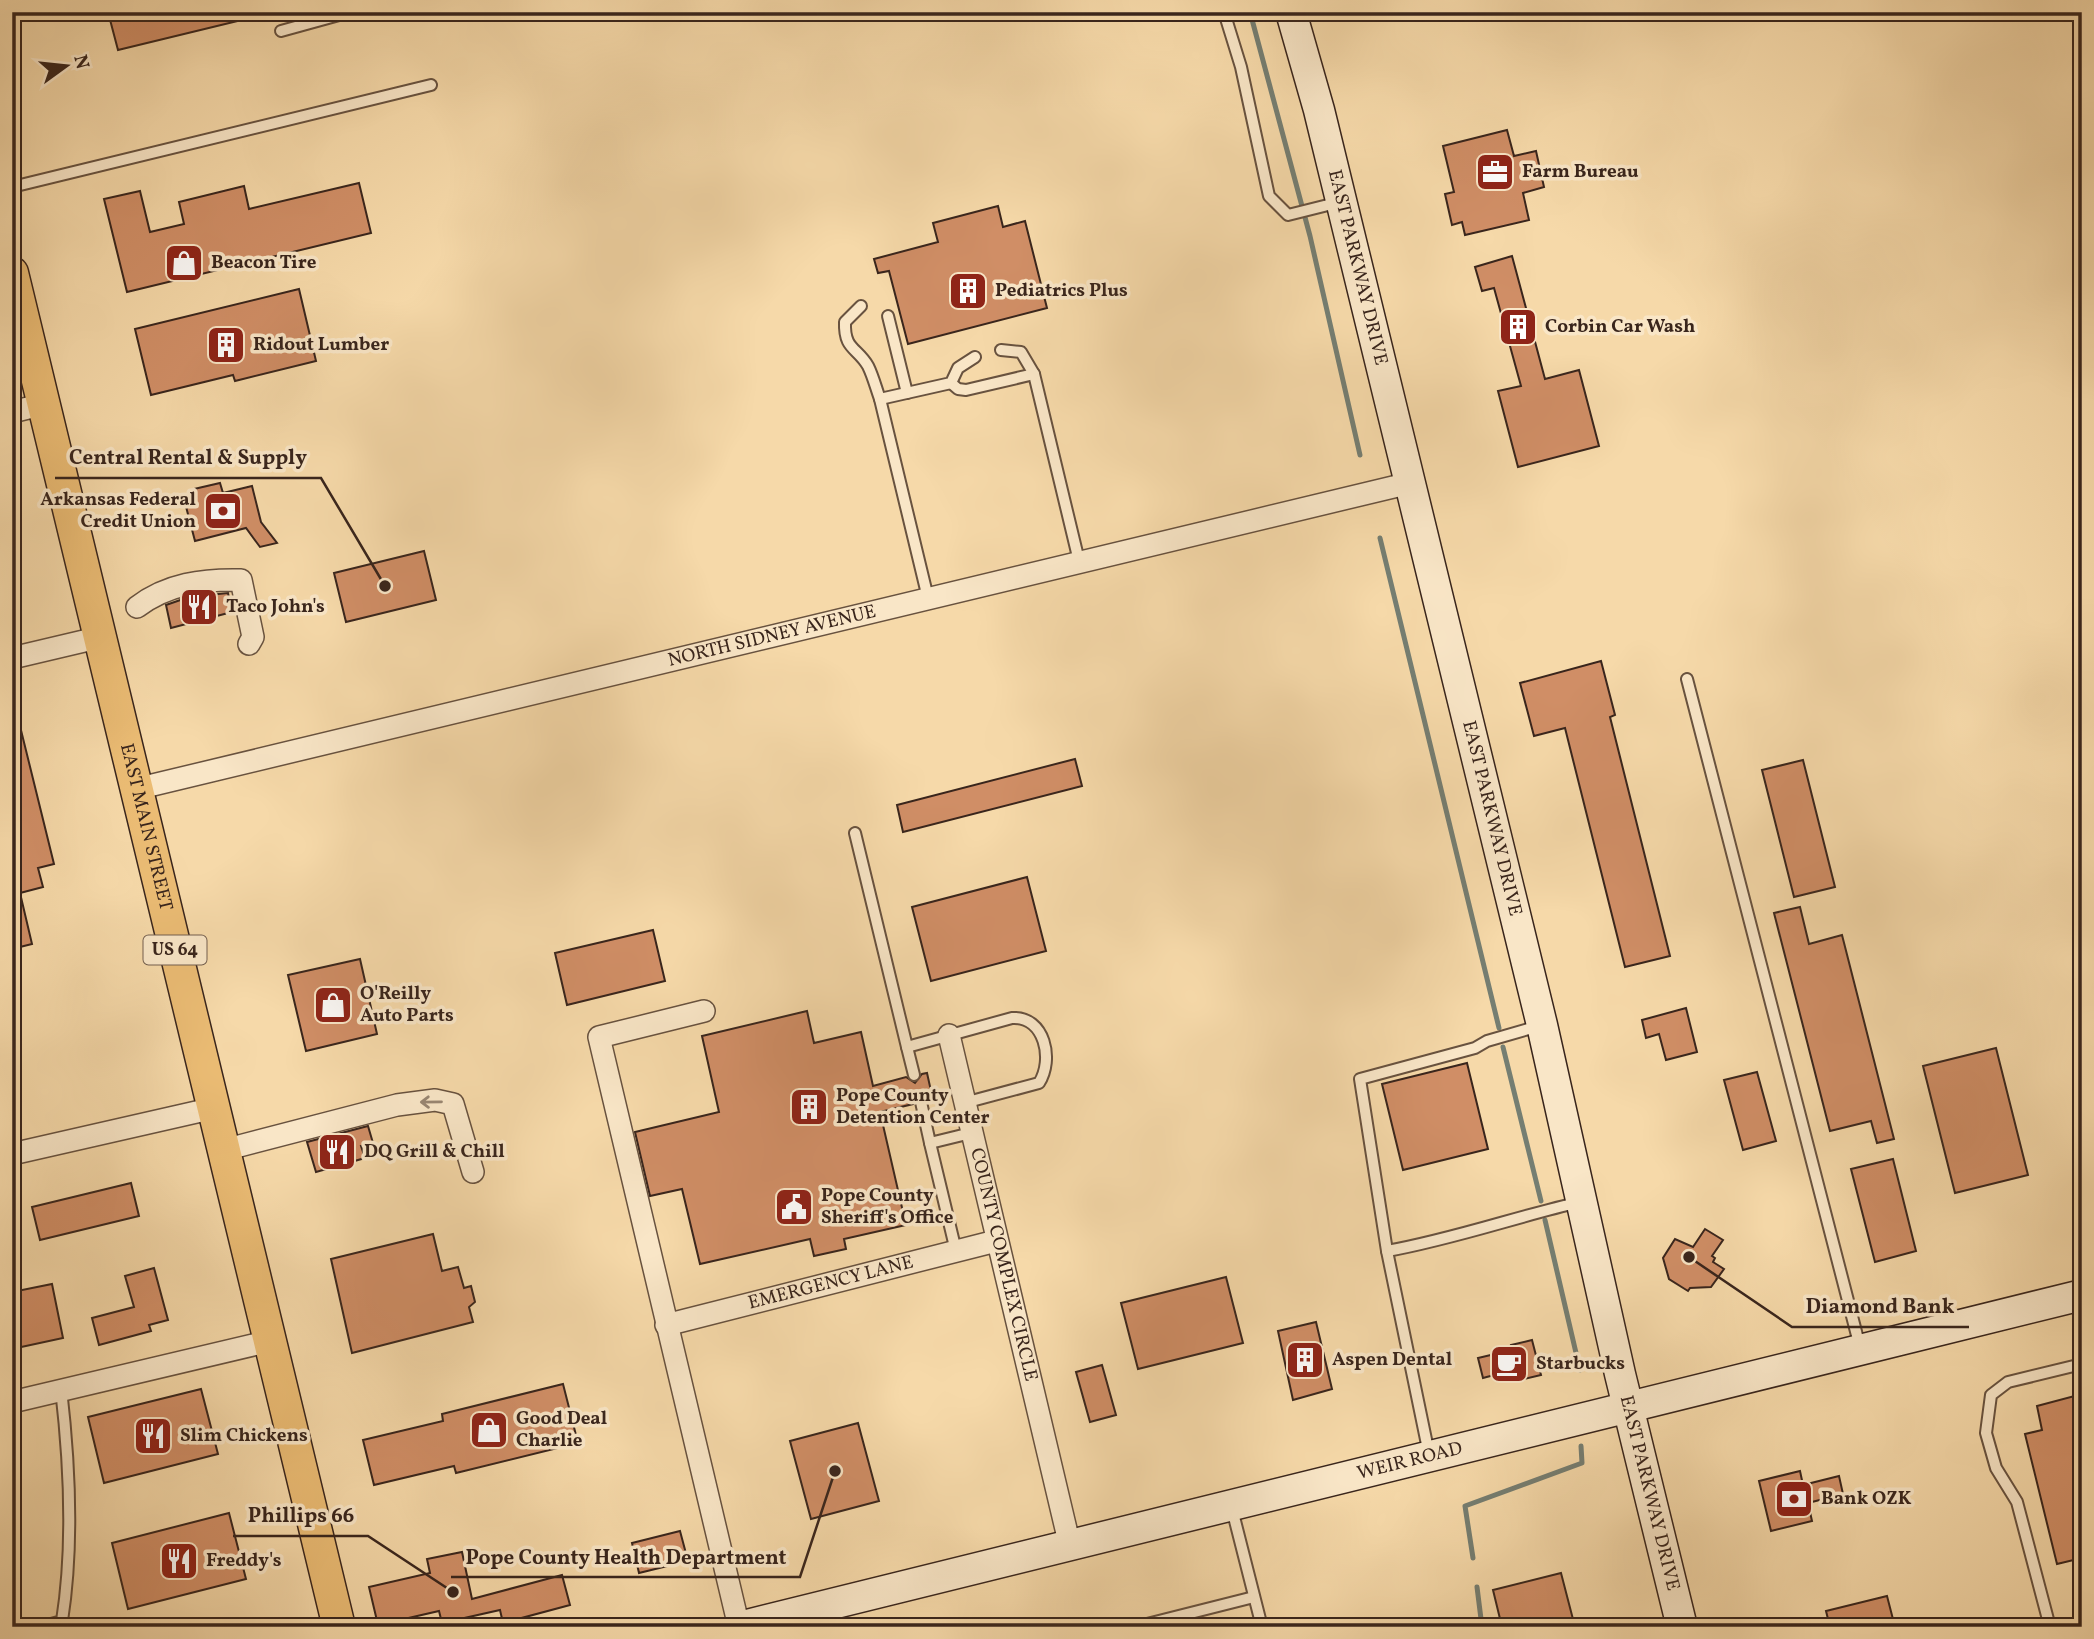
<svg xmlns="http://www.w3.org/2000/svg" width="2094" height="1639" font-family="Vollkorn,serif">
<style>
.lines{fill:none;stroke-linecap:round;stroke-linejoin:round}
.stream{stroke:#757e72;stroke-width:5}
.building{fill:#d08e66;stroke:#39251c;stroke-width:2}
.service-casing{stroke:#68523f;stroke-width:14}
.minor-casing{stroke:#68523f;stroke-width:24}
.secondary-casing{stroke:#39251c;stroke-width:33}
.primary-casing{stroke:#39251c;stroke-width:35}
.service{stroke:#f9e6c7;stroke-width:10}
.minor{stroke:#f9e6c7;stroke-width:21}
.secondary{stroke:#f9e6c7;stroke-width:30}
.primary{stroke:#ebbc74;stroke-width:32}
.oneway{stroke:#998672}
.labels{text-anchor:middle;dominant-baseline:central;stroke-width:7;stroke-linejoin:round;paint-order:stroke}
.shield{fill:#f9e6c7;stroke:#735f4f;stroke-width:2}
.shield-label{font-size:18px;font-weight:bold;fill:#39251c}
.poi-label{font-size:19px;font-weight:bold;fill:#39251c;stroke:#f9e6c7;text-anchor:start}
.street-label{font-size:19px;fill:#39251c;stroke:#f9e6c7}
.leader{fill:none;stroke:#39251c;stroke-width:2.5}
.callout-dot{fill:#39251c;stroke:#f9e6c7;stroke-width:2.5}
.callout-label{font-size:21px;text-anchor:middle;font-weight:bold;fill:#39251c;stroke:#f9e6c7;stroke-width:7;stroke-linejoin:round;paint-order:stroke}
</style>
<rect width="100%" height="100%" fill="#f6d9a9"/>
<filter id="stains"><feTurbulence type="fractalNoise" baseFrequency=".00286" numOctaves="4"/><feColorMatrix values="0 0 0 0 .2 0 0 0 0 .09 0 0 0 0 .02 0 0 0 .5 -.17"/></filter>
<radialGradient id="worn" r=".72"><stop offset=".6" stop-color="#630" stop-opacity="0"/><stop offset="1" stop-color="#630" stop-opacity=".3"/></radialGradient>
<g class="lines">
<g class="stream">
<path d="M1250 12 1310 236 1360 455"/>
<path d="M1380 538 1499 1028"/>
<path d="M1503 1047 1541 1201"/>
<path d="M1545 1220 1580 1370"/>
<path d="M1473 1558 1465 1506 1582 1463 1581 1446"/>
<path d="M1477 1587 1482 1627"/>
</g>
</g>
<g class="building">
<path d="M108 12H249L250 18 118 50Z"/>
<path d="M1507 130 1514 156 1536 151 1544 187 1523 193 1529 220 1465 235 1462 222 1452 225 1445 194 1454 192 1443 146Z"/>
<path d="M359 183 371 233 127 292 104 199 140 191 150 232 184 224 179 202 244 186 249 209Z"/>
<path d="M998 206 1003 227 1025 221 1047 308 908 344 889 271 878 273 874 259 938 242 933 223Z"/>
<path d="M1512 256 1545 379 1579 370 1599 446 1518 467 1498 391 1521 386 1494 288 1482 291 1475 267Z"/>
<path d="M299 289 316 361 235 381 233 375 151 395 135 329Z"/>
<path d="M220 483 223 493 252 486 261 522 277 543 260 547 246 528 195 541 184 499 196 496 194 489Z"/>
<path d="M424 551 436 600 346 622 334 573Z"/>
<path d="M228 593 232 612 171 628 166 605 189 597Z"/>
<path d="M1601 661 1615 715 1610 717 1670 956 1625 967 1565 728 1534 736 1520 683Z"/>
<path d="M18 718 54 864 38 868 43 887 20 893 32 944 12 949V719Z"/>
<path d="M1075 759 1082 786 903 832 897 805Z"/>
<path d="M1803 760 1835 887 1794 897 1762 770Z"/>
<path d="M1027 877 1046 951 931 981 912 907Z"/>
<path d="M1800 907 1809 944 1842 935 1894 1139 1877 1143 1871 1121 1830 1131 1774 913Z"/>
<path d="M653 930 665 981 567 1005 555 953Z"/>
<path d="M360 959 377 1034 306 1051 288 975Z"/>
<path d="M1686 1008 1697 1052 1666 1060 1659 1034 1646 1038 1642 1020Z"/>
<path d="M807 1011 814 1043 861 1032 873 1086 906 1077 915 1083 922 1074 927 1073 933 1100 919 1095 913 1104 880 1112 906 1225 844 1239 846 1249 814 1256 810 1239 700 1264 682 1189 650 1196 635 1132 719 1112 702 1036Z"/>
<path d="M1996 1048 2028 1175 1955 1193 1923 1066Z"/>
<path d="M1467 1063 1488 1149 1403 1170 1382 1084Z"/>
<path d="M1757 1072 1776 1141 1743 1150 1724 1080Z"/>
<path d="M368 1126 373 1143 361 1146 365 1158 316 1172 307 1142Z"/>
<path d="M1893 1159 1916 1251 1875 1262 1851 1169Z"/>
<path d="M131 1183 139 1216 40 1240 32 1207Z"/>
<path d="M1705 1229 1723 1240 1712 1256 1715 1258 1713 1262 1724 1269 1711 1287 1690 1288 1688 1291 1669 1279 1663 1258 1675 1239 1693 1247Z"/>
<path d="M433 1234 442 1271 458 1267 464 1288 471 1286 475 1302 469 1307 473 1322 352 1353 331 1259Z"/>
<path d="M154 1268 168 1320 149 1325 151 1331 99 1345 92 1318 134 1307 125 1276Z"/>
<path d="M1226 1277 1243 1343 1138 1369 1121 1303Z"/>
<path d="M52 1284 63 1338 12 1349V1292Z"/>
<path d="M1316 1322 1332 1389 1293 1400 1278 1331Z"/>
<path d="M1532 1340 1541 1375 1516 1381 1513 1370 1483 1378 1478 1358 1512 1350 1511 1345Z"/>
<path d="M1102 1365 1116 1415 1090 1422 1076 1372Z"/>
<path d="M563 1384 578 1443 456 1473 454 1466 374 1485 363 1440 443 1421 442 1414Z"/>
<path d="M201 1389 218 1454 104 1483 88 1417Z"/>
<path d="M2082 1394V1558L2057 1564 2025 1434 2042 1430 2037 1406Z"/>
<path d="M858 1423 879 1501 811 1519 790 1441Z"/>
<path d="M1800 1471 1803 1485 1839 1476 1843 1494 1808 1503 1812 1521 1771 1531 1759 1481Z"/>
<path d="M229 1513 246 1579 128 1609 112 1543Z"/>
<path d="M680 1531 688 1561 639 1573 632 1543Z"/>
<path d="M462 1552 472 1599 562 1575 570 1605 503 1623 500 1610 442 1623 439 1611 378 1625 369 1587 430 1573 427 1559Z"/>
<path d="M1561 1573 1575 1627H1502L1493 1590Z"/>
<path d="M1887 1596 1895 1627H1830L1826 1611Z"/>
</g>
<g class="lines">
<defs>
<g id="service">
<path d="M1224 12 1241 67 1269 196 1288 215 1340 202"/>
<path d="M281 31 350 12"/>
<path d="M12 187 431 85"/>
<path d="M861 306 845 322C844 350 857 347 868 366 873 376 876 388 880 399"/>
<path d="M888 316 907 393"/>
<path d="M1001 350 1021 352 1034 374 1079 561"/>
<path d="M951 383 958 389 966 390 1034 374"/>
<path d="M928 598 880 399 951 383 958 368 975 357"/>
<path d="M1687 679 1860 1347"/>
<path d="M855 833 907 1047 1012 1018C1045 1016 1054 1060 1039 1083L964 1103"/>
<path d="M907 1047 914 1075"/>
<path d="M921 1102 930 1143 971 1133"/>
<path d="M930 1143 956 1251"/>
<path d="M1387 1251C1454 1239 1515 1217 1580 1202"/>
<path d="M1429 1454 1387 1251 1360 1079 1475 1048 1487 1041 1539 1026"/>
<path d="M1232 1509 1262 1627"/>
<path d="M40 1627 62 1621C74 1545 70 1466 61 1389"/>
<path d="M1135 1627 1254 1597"/>
<path d="M2050 1627 2017 1502 1996 1468 1986 1433 1991 1395 2008 1382 2082 1364"/>
</g>
<g id="minor">
<path d="M12 412 44 404"/>
<path d="M137 607C167 584 203 579 241 580L253 637 249 644"/>
<path d="M12 658 101 637"/>
<path id="s1" d="M136 789 1410 483"/>
<path d="M704 1011 599 1037 739 1627"/>
<path id="s2" d="M949 1035 1070 1546"/>
<path d="M224 1150 397 1105 435 1100 453 1104 473 1172"/>
<path d="M12 1154 214 1108"/>
<path id="s3" d="M666 1325 996 1241"/>
<path d="M12 1402 270 1341"/>
</g>
<g id="secondary">
<path id="s4" d="M1291 12 1319 110 1542 1025 1620 1374 1682 1627"/>
<path id="s5" d="M739 1627 2082 1295"/>
</g>
<g id="primary">
<path id="s6" d="M12 273 339 1627"/>
</g>
</defs>
<use href="#service" class="service-casing"/>
<use href="#minor" class="minor-casing"/>
<use href="#secondary" class="secondary-casing"/>
<use href="#primary" class="primary-casing"/>
<use href="#service" class="service"/>
<use href="#minor" class="minor"/>
<use href="#secondary" class="secondary"/>
<use href="#primary" class="primary"/>
</g>
<defs><path id="oneway-shaft" d="M-6 0H5M1.5-3L5.5 0L1.5 3" fill="none" stroke-width="1.6" stroke-linecap="round" stroke-linejoin="round" transform="scale(1.75)"/></defs>
<use class="oneway" href="#oneway-shaft" transform="translate(431 1102) rotate(179)"/>
<defs>
<symbol id="office-square" viewBox="-11 -11 22 22"><rect x="-9" y="-9" width="18" height="18" rx="4" fill="#8f2418" stroke="#f9e6c7"/><path d="M-6-3h4V-5.5h4V-3h4V5H-6ZM-1-4.5V-3h2v-1.5ZM-6 0V1H6V0Z" fill="#fff"/></symbol>
<symbol id="shop-square" viewBox="-11 -11 22 22"><rect x="-9" y="-9" width="18" height="18" rx="4" fill="#8f2418" stroke="#f9e6c7"/><path d="M-5-2.5h2.3a2.7 3.5 0 0 1 5.4 0H5L5.5 6h-11ZM-1.5-2.5h3a1.5 2.3 0 0 0-3 0Z" fill="#fff"/></symbol>
<symbol id="building-square" viewBox="-11 -11 22 22"><rect x="-9" y="-9" width="18" height="18" rx="4" fill="#8f2418" stroke="#f9e6c7"/><path d="M-4-6H4V6H1V3H-1V6H-4ZM-2.5-4.3h1.7v1.8h-1.7ZM.8-4.3h1.7v1.8H.8ZM-2.5-1h1.7V.8h-1.7ZM.8-1h1.7V.8H.8Z" fill="#fff"/></symbol>
<symbol id="bank-square" viewBox="-11 -11 22 22"><rect x="-9" y="-9" width="18" height="18" rx="4" fill="#8f2418" stroke="#f9e6c7"/><path d="M-6-4H6V4H-6ZM0-2.3a2.3 2.3 0 1 0 0 4.6a2.3 2.3 0 1 0 0-4.6Z" fill="#fff"/></symbol>
<symbol id="restaurant-square" viewBox="-11 -11 22 22"><rect x="-9" y="-9" width="18" height="18" rx="4" fill="#8f2418" stroke="#f9e6c7"/><path d="M-5-6h1v4h1v-4h1v4h1v-4h1v5L-1.5 .5V6h-2V.5L-5-1ZM5-6V6H3V1.5H1.5Q1.5-4 5-6Z" fill="#fff"/></symbol>
<symbol id="civic-square" viewBox="-11 -11 22 22"><rect x="-9" y="-9" width="18" height="18" rx="4" fill="#8f2418" stroke="#f9e6c7"/><path d="M-.6-6.5H3V-4.5H.6V-3L4-1V1h2V6H-6V1h2V-1L-.6-3ZM-1.2 2.5V6h2.4V2.5Z" fill="#fff"/></symbol>
<symbol id="cafe-square" viewBox="-11 -11 22 22"><rect x="-9" y="-9" width="18" height="18" rx="4" fill="#8f2418" stroke="#f9e6c7"/><path d="M-5.5-4.5H6V0H3Q3 3.5 0 3.5H-2.5Q-5.5 3.5-5.5 0ZM3-3.2v2h1.7v-2ZM-6 4.5H4V6H-6Z" fill="#fff"/></symbol>
</defs>
<g fill-rule="evenodd">
<use href="#office-square" x="1473" y="150" width="44" height="44"/>
<use href="#shop-square" x="162" y="241" width="44" height="44"/>
<use href="#building-square" x="946" y="269" width="44" height="44"/>
<use href="#building-square" x="1496" y="305" width="44" height="44"/>
<use href="#building-square" x="204" y="323" width="44" height="44"/>
<use href="#bank-square" x="201" y="489" width="44" height="44"/>
<use href="#restaurant-square" x="177" y="585" width="44" height="44"/>
<use href="#shop-square" x="311" y="983" width="44" height="44"/>
<use href="#building-square" x="787" y="1085" width="44" height="44"/>
<use href="#restaurant-square" x="315" y="1130" width="44" height="44"/>
<use href="#civic-square" x="772" y="1185" width="44" height="44"/>
<use href="#building-square" x="1283" y="1338" width="44" height="44"/>
<use href="#cafe-square" x="1487" y="1342" width="44" height="44"/>
<use href="#shop-square" x="467" y="1408" width="44" height="44"/>
<use href="#restaurant-square" x="131" y="1414" width="44" height="44"/>
<use href="#bank-square" x="1772" y="1477" width="44" height="44"/>
<use href="#restaurant-square" x="157" y="1539" width="44" height="44"/>
</g>
<g class="labels">
<rect class="shield" x="143.5" y="935.5" width="63" height="29" rx="5"/>
<g class="shield-label">
<text x="175" y="950">US 64</text>
</g>
<g class="poi-label">
<text x="1522" y="172">Farm Bureau</text>
<text x="211" y="263">Beacon Tire</text>
<text x="995" y="291">Pediatrics Plus</text>
<text x="1545" y="327">Corbin Car Wash</text>
<text x="253" y="345">Ridout Lumber</text>
<text x="196" y="500" text-anchor="end">Arkansas Federal<tspan x="196" dy="22">Credit Union</tspan></text>
<text x="226" y="607">Taco John's</text>
<text x="360" y="994">O'Reilly<tspan x="360" dy="22">Auto Parts</tspan></text>
<text x="836" y="1096">Pope County<tspan x="836" dy="22">Detention Center</tspan></text>
<text x="364" y="1152">DQ Grill &amp; Chill</text>
<text x="821" y="1196">Pope County<tspan x="821" dy="22">Sheriff's Office</tspan></text>
<text x="1332" y="1360">Aspen Dental</text>
<text x="1536" y="1364">Starbucks</text>
<text x="516" y="1419">Good Deal<tspan x="516" dy="22">Charlie</tspan></text>
<text x="180" y="1436">Slim Chickens</text>
<text x="1821" y="1499">Bank OZK</text>
<text x="206" y="1561">Freddy's</text>
</g>
<g class="street-label">
<text stroke="none"><textPath href="#s4" startOffset="264">EAST PARKWAY DRIVE</textPath></text>
<text stroke="none"><textPath href="#s1" startOffset="654">NORTH SIDNEY AVENUE</textPath></text>
<text stroke="none"><textPath href="#s4" startOffset="831">EAST PARKWAY DRIVE</textPath></text>
<text stroke="none"><textPath href="#s6" startOffset="570">EAST MAIN STREET</textPath></text>
<text stroke="none"><textPath href="#s2" startOffset="236">COUNTY COMPLEX CIRCLE</textPath></text>
<text stroke="none"><textPath href="#s3" startOffset="170">EMERGENCY LANE</textPath></text>
<text stroke="none"><textPath href="#s5" startOffset="691">WEIR ROAD</textPath></text>
<text stroke="none"><textPath href="#s4" startOffset="1524">EAST PARKWAY DRIVE</textPath></text>
</g>
</g>
<path class="leader" d="M385 586L321 478H55M1689 1257L1792 1327H1969M453 1592L368 1536H233M835 1471L800 1577H451"/>
<g class="callout-dot">
<circle cx="385" cy="586" r="7"/>
<circle cx="1689" cy="1257" r="7"/>
<circle cx="453" cy="1592" r="7"/>
<circle cx="835" cy="1471" r="7"/>
</g>
<g class="callout-label">
<text x="188" y="464">Central Rental &amp; Supply</text>
<text x="1880" y="1313">Diamond Bank</text>
<text x="301" y="1522">Phillips 66</text>
<text x="626" y="1564">Pope County Health Department</text>
</g>
<rect width="2094" height="1639" fill="none" stroke="#f6d9a9" stroke-width="42"/>
<rect x="14" y="14" width="2066" height="1611" fill="none" stroke="#39251c" stroke-width="3.5"/>
<rect x="21" y="21" width="2052" height="1597" fill="none" stroke="#39251c" stroke-width="2"/>
<g transform="translate(66 66) rotate(75)" stroke="#f9e6c7" stroke-width="5" paint-order="stroke">
<path d="M0-5L12 26L0 18L-12 26Z" fill="#39251c"/>
<text y="-10" font-size="19" font-weight="bold" text-anchor="middle" fill="#39251c">N</text>
</g>
<rect width="100%" height="100%" filter="url(#stains)"/>
<rect width="100%" height="100%" fill="url(#worn)"/>
</svg>
